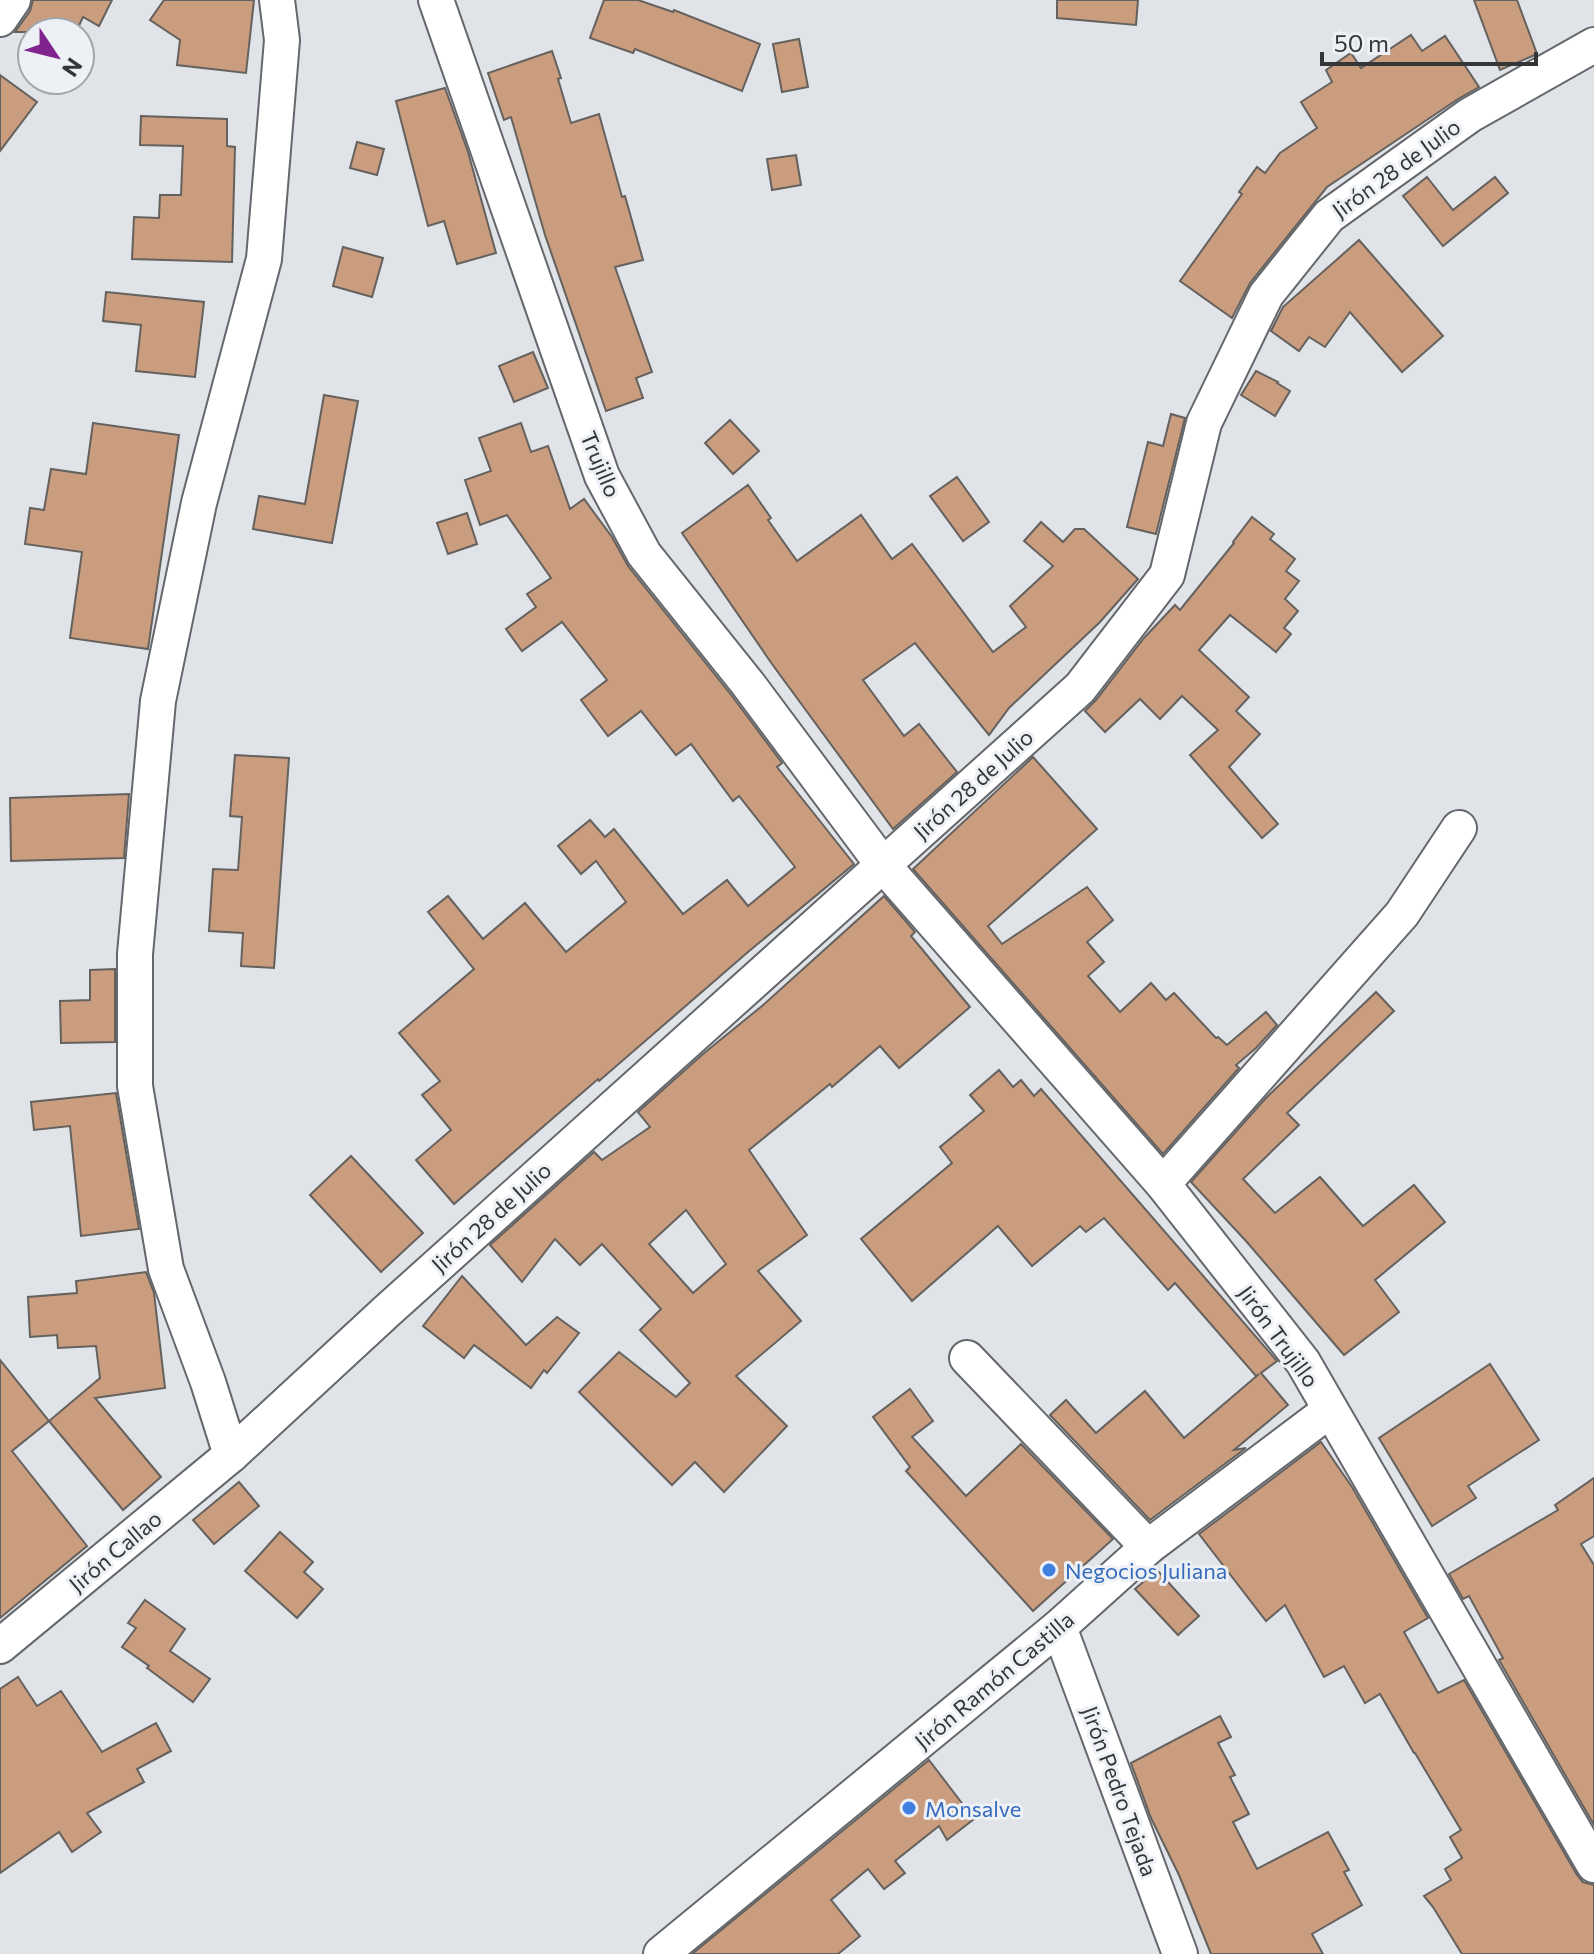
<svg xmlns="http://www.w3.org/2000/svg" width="1594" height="1954" font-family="Commissioner,sans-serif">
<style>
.building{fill:#c99d7e;stroke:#65615e;stroke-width:2;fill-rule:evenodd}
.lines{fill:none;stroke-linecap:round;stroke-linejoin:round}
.minor-casing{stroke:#64676b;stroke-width:38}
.minor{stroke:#fff;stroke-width:34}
.shop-dot{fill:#3f7fe0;stroke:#edf0f5;stroke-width:3}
.labels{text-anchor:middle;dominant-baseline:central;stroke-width:6;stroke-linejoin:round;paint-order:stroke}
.street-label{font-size:22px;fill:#343637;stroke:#edf0f5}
.shop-label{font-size:22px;fill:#366cbe;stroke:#edf0f5;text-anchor:start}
</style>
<rect width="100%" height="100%" fill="#e0e3e8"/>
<g class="building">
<path d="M33 0H112L99 26 83 17 76 32H15L30 11Z"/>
<path d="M164 0H254L246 73 177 65 180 40 150 20Z"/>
<path d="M604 0H638L673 12 674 10 760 44 742 91 635 49 633 53 590 38Z"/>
<path d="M1057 0H1138L1136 25 1057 18Z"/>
<path d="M1474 0H1517L1537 54 1500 70Z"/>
<path d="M1411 35 1422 51 1445 36 1479 87 1458 99 1327 187 1250 283 1232 318 1180 281 1242 194 1239 192 1257 167 1265 173 1280 153 1317 128 1301 102 1332 82 1326 70 1351 53 1361 68Z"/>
<path d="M799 39 808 87 782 92 773 44Z"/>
<path d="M552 51 561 78 558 79 571 123 599 114 622 197 625 196 643 260 615 267 652 372 636 378 643 398 606 411 545 235 511 117 504 120 488 73Z"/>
<path d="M0 75 37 102 0 151Z"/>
<path d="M445 88 468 152 496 253 457 264 444 221 428 226 396 101Z"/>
<path d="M141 116 227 119V146L235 147 232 262 132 259 134 217 159 218 160 195H181L183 146 140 145Z"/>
<path d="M357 142 384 149 377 175 350 168Z"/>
<path d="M796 155 801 185 772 190 767 159Z"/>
<path d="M1427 177 1453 210 1495 177 1508 193 1443 246 1403 196Z"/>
<path d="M1359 240 1443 336 1402 372 1350 312 1325 347 1309 337 1299 351 1271 331 1283 307Z"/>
<path d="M343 247 383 258 372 297 333 286Z"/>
<path d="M106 292 204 302 195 377 136 371 141 325 103 321Z"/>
<path d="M533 352 548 388 514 402 499 366Z"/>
<path d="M1256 371 1278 382 1277 383 1290 391 1275 416 1241 395Z"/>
<path d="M324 395 358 401 332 543 253 529 259 496 305 504Z"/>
<path d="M1171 414 1185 418 1156 534 1127 527 1148 442 1163 446Z"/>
<path d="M730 420 759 451 733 474 705 443Z"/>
<path d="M93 423 179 435 148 649 70 638 82 552 25 544 30 508 44 510 51 469 86 474Z"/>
<path d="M521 423 531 452 548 446 570 509 584 499 612 537 628 566 732 696 782 763 777 767 854 864 748 952 599 1081 598 1079 454 1204 416 1160 451 1130 422 1095 440 1081 399 1033 474 969 428 912 448 896 483 939 525 903 566 952 626 902 596 861 581 874 558 846 590 820 605 837 614 829 683 914 727 880 748 906 795 867 739 796 733 801 691 744 676 755 641 711 608 736 581 700 607 680 562 622 522 651 506 629 536 607 527 594 551 578 507 515 480 525 465 480 491 471 479 438Z"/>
<path d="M957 477 989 522 963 541 930 496Z"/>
<path d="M748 485 771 518 768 520 797 561 861 515 892 559 912 544 993 652 1026 627 1010 606 1053 566 1024 541 1041 522 1063 542 1075 529H1084L1138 579 1100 622 1009 708 989 735 915 643 863 680 904 736 919 724 957 772 893 829 772 664 682 533Z"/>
<path d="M467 513 477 544 448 554 437 523Z"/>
<path d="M1252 517 1274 534 1270 539 1295 559 1286 571 1299 581 1285 599 1298 611 1284 628 1291 634 1276 652 1230 615 1199 650 1249 697 1236 711 1260 734 1229 767 1278 824 1262 838 1190 755 1218 730 1182 696 1160 719 1140 699 1105 732 1085 711 1096 700 1144 638 1175 605 1180 610 1234 543 1233 542Z"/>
<path d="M235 755 289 758 274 968 241 966 243 933 209 931 213 869 238 870 242 817 230 816Z"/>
<path d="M1033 757 1097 829 988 926 1002 944 1087 887 1113 920 1087 942 1104 962 1088 976 1120 1012 1151 983 1166 1000 1174 993 1216 1038 1218 1037 1227 1045 1266 1012 1277 1025 1256 1048 1236 1065 1239 1068 1163 1154 913 869Z"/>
<path d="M129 794 124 858 11 861 10 798Z"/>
<path d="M884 896 915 932 911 936 970 1007 899 1068 880 1046 832 1087 830 1084 749 1150 807 1235 758 1271 801 1321 736 1376 787 1426 724 1492 695 1462 672 1485 579 1392 619 1352 676 1397 690 1383 640 1330 661 1309 602 1244 580 1265 555 1239 522 1282 490 1245 594 1152 602 1160 650 1127 638 1112 703 1054 762 1006ZM686 1210 726 1264 693 1293 649 1244Z"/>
<path d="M115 969V1042L61 1043 60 1001 90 1000V970Z"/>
<path d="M1376 992 1394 1011 1287 1113 1299 1125 1243 1179 1275 1213 1320 1177 1363 1226 1414 1185 1445 1222 1375 1280 1399 1312 1344 1355 1246 1241 1191 1182 1265 1099Z"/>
<path d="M999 1070 1013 1087 1021 1080 1034 1096 1041 1089 1277 1361 1261 1373 1288 1405 1234 1450 1246 1448 1150 1520 1050 1415 1066 1400 1096 1433 1145 1391 1184 1438 1259 1374 1256 1376 1175 1283 1168 1290 1104 1218 1086 1232 1080 1226 1032 1266 998 1226 912 1301 861 1239 952 1163 940 1147 984 1111 970 1095Z"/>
<path d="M116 1093 139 1229 81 1236 70 1126 34 1130 31 1102Z"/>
<path d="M351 1156 423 1233 381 1272 310 1195Z"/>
<path d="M146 1272 154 1293 165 1388 95 1398 161 1477 123 1510 49 1421 100 1378 96 1346 58 1348 57 1335 30 1337 28 1297 77 1293 76 1281Z"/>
<path d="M462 1276 526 1345 557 1317 579 1333 547 1373 544 1370 531 1388 474 1345 464 1358 423 1326Z"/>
<path d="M0 1360 49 1421 12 1451 87 1546 0 1618Z"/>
<path d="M1490 1364 1539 1440 1468 1486 1476 1498 1432 1526 1379 1438Z"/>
<path d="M910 1389 933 1421 912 1437 966 1496 1021 1444 1113 1539 1033 1611 906 1471 910 1467 873 1417Z"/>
<path d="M1321 1442 1352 1487 1428 1618 1404 1632 1438 1693 1464 1680 1577 1875 1583 1882 1594 1885V1954H1462L1433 1907 1424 1896 1451 1880 1445 1869 1462 1858 1450 1837 1461 1830 1415 1753H1414L1380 1694 1365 1703 1344 1666 1324 1677 1285 1605 1266 1621 1199 1534Z"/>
<path d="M1594 1478V1536L1581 1544 1594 1565V1825L1499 1660 1503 1658 1469 1596 1463 1599 1449 1574 1558 1510 1555 1505Z"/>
<path d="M239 1482 259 1506 214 1544 193 1520Z"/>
<path d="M280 1532 313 1562 304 1572 323 1589 297 1618 245 1571Z"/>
<path d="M1157 1570 1199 1616 1178 1635 1135 1589Z"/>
<path d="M145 1600 185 1629 170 1651 210 1679 193 1702 147 1668 149 1666 122 1647 136 1628 128 1623Z"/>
<path d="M18 1677 37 1706 61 1691 102 1752 156 1723 171 1751 137 1769 144 1782 87 1813 101 1832 72 1852 59 1832 0 1873V1689Z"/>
<path d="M1220 1716 1231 1737 1218 1743 1235 1775 1230 1777 1249 1814 1233 1822 1257 1869 1328 1832 1349 1870 1344 1872 1362 1905 1312 1934 1323 1954H1211L1179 1875 1151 1818 1131 1763Z"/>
<path d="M929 1760 974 1819 947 1840 939 1826 895 1861 905 1873 884 1889 868 1869 831 1900 860 1936 838 1954H692Z"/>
</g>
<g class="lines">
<defs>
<g id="minor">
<path d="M436 0 602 476 644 554 748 684 883 865 1163 1184 1303 1362 1594 1865"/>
<path d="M0 19 13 0"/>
<path d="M1163 1184 1402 914 1459 828"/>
<path d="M967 1358 1148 1547"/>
<path d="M231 1455 208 1382 166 1269 135 1086V954L158 701 199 503 264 259 282 40 277 0"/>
<path d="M1059 1627 1180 1954"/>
<path d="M0 1646 231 1455 387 1311 1080 688 1167 575 1204 423 1266 295 1329 216 1470 115 1594 45"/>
<path d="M661 1954 1059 1627 1148 1547 1330 1410"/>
</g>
</defs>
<use href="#minor" class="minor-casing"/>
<use href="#minor" class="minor"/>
</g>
<g class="shop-dot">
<circle cx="1049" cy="1570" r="8"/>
<circle cx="909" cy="1808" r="8"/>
</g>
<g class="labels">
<g class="street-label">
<text transform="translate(1396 168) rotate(-36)">Jirón 28 de Julio</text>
<text transform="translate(601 464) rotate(67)">Trujillo</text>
<text transform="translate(973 784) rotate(-42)">Jirón 28 de Julio</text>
<text transform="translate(491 1217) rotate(-42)">Jirón 28 de Julio</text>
<text transform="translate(1279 1336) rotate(54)">Jirón Trujillo</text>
<text transform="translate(115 1551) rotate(-40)">Jirón Callao</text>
<text transform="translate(994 1680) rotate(-40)">Jirón Ramón Castilla</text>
<text transform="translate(1120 1791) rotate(70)">Jirón Pedro Tejada</text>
</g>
<g class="shop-label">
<text x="1065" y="1570">Negocios Juliana</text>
<text x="925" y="1808">Monsalve</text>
</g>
</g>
<g transform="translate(56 56) rotate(125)"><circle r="38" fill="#edf0f5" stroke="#a3a6a9" stroke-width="2"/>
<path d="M0-6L14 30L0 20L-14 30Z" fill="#81238f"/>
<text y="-12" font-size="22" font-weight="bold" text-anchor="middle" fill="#343637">N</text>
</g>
<path d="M1322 52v12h214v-12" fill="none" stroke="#343637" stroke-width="4"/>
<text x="1334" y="52" font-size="24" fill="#343637" stroke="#edf0f5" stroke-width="6" paint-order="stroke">50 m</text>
</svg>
